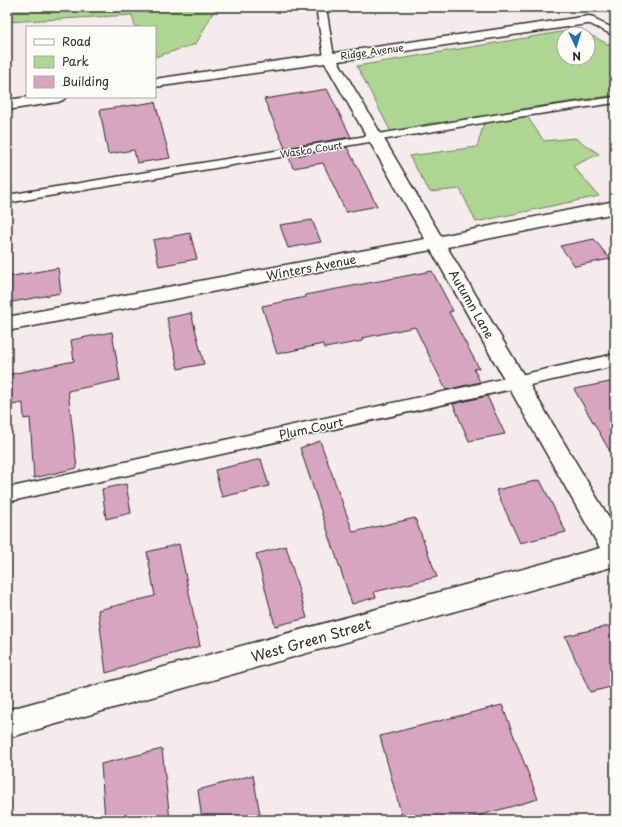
<svg xmlns="http://www.w3.org/2000/svg" width="622" height="827" font-family="'Playpen Sans',sans-serif">
<style>
.green{fill:#aed692;stroke:#6c805e;fill-rule:evenodd}
.building{fill:#d8a5c1;stroke:#2b2b2b}
.lines{fill:none;stroke-linecap:round;stroke-linejoin:round}
.service-casing{stroke:#2b2b2b;stroke-width:3}
.minor-casing{stroke:#2b2b2b;stroke-width:3}
.service{fill:#fdfcf7;fill-rule:evenodd}
.minor{fill:#fdfcf7;fill-rule:evenodd}
.labels{text-anchor:middle;dominant-baseline:central;stroke-width:3;stroke-linejoin:round;paint-order:stroke}
.far-street-label{font-size:10px;fill:#2b2b2b;stroke:#fdfcf7}
.street-label{font-size:12px;fill:#2b2b2b;stroke:#fdfcf7}
.near-street-label{font-size:14px;fill:#2b2b2b;stroke:#fdfcf7}
</style>
<rect width="100%" height="100%" fill="#f6ebec"/>
<filter id="ink" filterUnits="userSpaceOnUse"><feTurbulence type="fractalNoise" baseFrequency=".025" numOctaves="2"/><feDisplacementMap in="SourceGraphic" scale="8" xChannelSelector="R" yChannelSelector="G"/><feConvolveMatrix kernelMatrix="1 2 1 2 8 2 1 2 1" color-interpolation-filters="sRGB"/></filter>
<g filter="url(#ink)">
<g class="green">
<path d="M7 7H216L196 44 155 57V27H135L132 15 7 22Z"/>
<path d="M579 29 615 48V95L522 109 544 141 575 138 599 154 573 166 599 196 476 222 460 189 430 192 409 156 477 147 484 123H431L391 132 357 66ZM564 34H588V58H564Z"/>
</g>
<g class="building">
<path d="M327 89 351 137 285 148 264 99Z"/>
<path d="M155 102 170 158 137 163 134 150 108 154 100 110Z"/>
<path d="M347 147 377 206 346 212 323 163 293 168 289 157Z"/>
<path d="M312 220 321 242 288 248 280 225Z"/>
<path d="M190 233 197 259 159 266 153 240Z"/>
<path d="M594 239 610 259 575 266 560 246Z"/>
<path d="M58 268 61 293 7 303V277Z"/>
<path d="M432 271 453 311 449 312 479 368 474 369 480 382 446 390 415 327 362 338 363 341 325 348 323 344 277 354 262 306 306 297 305 295Z"/>
<path d="M191 313 204 364 178 369 167 318Z"/>
<path d="M112 332 120 380 68 391 77 468 34 478 30 418 24 419 23 403 7 406V375L74 361 71 340Z"/>
<path d="M615 381V460L574 389Z"/>
<path d="M487 396 505 434 469 441 453 404Z"/>
<path d="M320 441 353 532 415 518 437 577 374 592 376 597 352 604 300 448Z"/>
<path d="M261 459 269 486 222 497 215 470Z"/>
<path d="M540 480 566 532 520 543 496 490Z"/>
<path d="M126 484 131 513 106 519 102 489Z"/>
<path d="M179 544 200 646 106 673 98 610 155 596 147 552Z"/>
<path d="M286 546 307 618 275 626 256 554Z"/>
<path d="M609 626 615 639V686L590 692 565 636Z"/>
<path d="M502 705 538 799 463 820H403L380 736Z"/>
<path d="M162 749 170 820H105L101 764Z"/>
<path d="M253 775 261 820H202L198 790Z"/>
</g>
<g class="lines">
<defs>
<g id="service">
<path d="M316 7H326L334 57 333 59 329 60 324 57Z"/>
<path d="M589 17 615 29V36L586 22 584 20 586 18Z"/>
<path d="M615 97V103L518 117 7 203V195L518 111Z"/>
<path d="M615 354V366L7 502V488Z"/>
</g>
<g id="minor">
<path d="M589 16 594 17 596 20 594 23 338 61 441 236 615 201V213L447 247 615 528V566L7 738V710L600 548 431 250 7 331V317L425 239 325 63 155 87V79Z"/>
<path d="M29 97H66L63 100 58 102 7 110V100Z"/>
</g>
</defs>
<use href="#service" class="service-casing"/>
<use href="#minor" class="minor-casing"/>
<use href="#service" class="service"/>
<use href="#minor" class="minor"/>
</g>
</g>
<g class="labels">
<g class="far-street-label">
<text transform="translate(372 51) rotate(-8)">Ridge Avenue</text>
<text transform="translate(311 149) rotate(-9)">Wasko Court</text>
</g>
<g class="street-label">
<text transform="translate(311 267) rotate(-11)">Winters Avenue</text>
<text transform="translate(472 304) rotate(60)">Autumn Lane</text>
<text transform="translate(311 428) rotate(-12)">Plum Court</text>
</g>
<g class="near-street-label">
<text transform="translate(311 640) rotate(-16)">West Green Street</text>
</g>
</g>
<rect width="622" height="827" fill="none" stroke="#fdfcf7" stroke-width="24"/>
<rect x="12" y="12" width="598" height="803" fill="none" stroke="#2b2b2b" stroke-width="1.5" filter="url(#ink)"/>
<rect x="26" y="26" width="130" height="72" fill="#fdfcf7" stroke="#a9a8a5"/>
<rect x="34" y="39" width="20" height="6" fill="#fdfcf7" stroke="#a9a8a5"/>
<text x="62" y="46" font-size="12" fill="#2b2b2b">Road</text>
<rect x="34" y="56" width="20" height="12" fill="#aed692" stroke="#a9a8a5"/>
<text x="62" y="66" font-size="12" fill="#2b2b2b">Park</text>
<rect x="34" y="76" width="20" height="12" fill="#d8a5c1" stroke="#a9a8a5"/>
<text x="62" y="86" font-size="12" fill="#2b2b2b">Building</text>
<g transform="translate(576 46) rotate(176)"><circle r="19" fill="#fdfcf7" stroke="#a9a8a5"/>
<path d="M0-3L7 15L0 10L-7 15Z" fill="#1f6fb2"/>
<text y="-6" font-size="11" font-weight="bold" text-anchor="middle" fill="#2b2b2b">N</text>
</g>
</svg>
